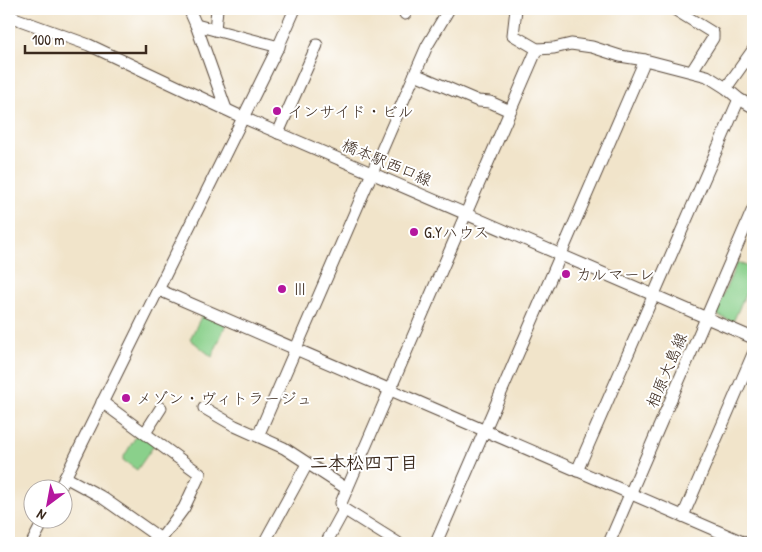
<svg xmlns="http://www.w3.org/2000/svg" width="762" height="552" font-family="'Patrick Hand','Klee One',sans-serif">
<style>
.green{fill:#8ad08b;stroke:#627d54}
.lines{fill:none;stroke-linecap:round;stroke-linejoin:round}
.minor-casing{stroke:#564638;stroke-width:13}
.minor{stroke:#fff;stroke-width:11}
.poi-dot{fill:#b5179e;stroke:#fff;stroke-width:2}
.labels{text-anchor:middle;dominant-baseline:central;stroke-width:4;stroke-linejoin:round;paint-order:stroke}
.poi-label{font-size:16px;fill:#3b2a1e;stroke:#fff;text-anchor:start}
.street-label{font-size:16px;fill:#3b2a1e;stroke:#fff}
.neighbourhood-label{font-size:18px;font-weight:bold;fill:#3b2a1e;stroke:#fff}
</style>
<rect width="100%" height="100%" fill="#fff"/>
<filter id="ink" filterUnits="userSpaceOnUse"><feTurbulence type="fractalNoise" baseFrequency=".02" numOctaves="2"/><feDisplacementMap in="SourceGraphic" scale="10" xChannelSelector="R" yChannelSelector="G"/><feConvolveMatrix kernelMatrix="1 2 1 2 8 2 1 2 1" color-interpolation-filters="sRGB"/></filter>
<filter id="wash" filterUnits="userSpaceOnUse"><feTurbulence type="fractalNoise" baseFrequency=".0096" numOctaves="4" result="noise"/><feDisplacementMap in="SourceGraphic" scale="20" xChannelSelector="R" yChannelSelector="G"/><feGaussianBlur stdDeviation="1.12" result="paint"/><feColorMatrix in="noise" values="0 0 0 0 0 0 0 0 0 0 0 0 0 0 0 0 0 1.4 0 .05"/><feComposite in="paint" operator="in"/></filter>
<g filter="url(#wash)">
<rect width="100%" height="100%" fill="#f1e4ca"/>
<g class="green">
<path d="M737 262 753 269V277L733 322 715 314Z"/>
<path d="M203 313 226 324 212 357 190 339Z"/>
<path d="M138 433 155 444 137 470 123 460V458Z"/>
</g>
</g>
<g filter="url(#ink)">
<g class="lines">
<defs>
<g id="minor">
<path d="M189 9 196 25 226 109"/>
<path d="M516 9 513 35 537 49 554 48 571 44 592 47 620 56 645 60 707 76 726 88 739 99 753 107"/>
<path d="M674 9 713 33V38L692 71"/>
<path d="M405 14 409 9"/>
<path d="M9 16 89 45 244 118 753 338"/>
<path d="M196 25 279 47"/>
<path d="M215 30 217 9"/>
<path d="M415 74 478 101 490 102 510 111"/>
<path d="M726 88 753 50"/>
<path d="M278 133 317 45"/>
<path d="M159 290 745 543"/>
<path d="M102 402 200 474 184 508 158 543"/>
<path d="M204 408 235 426 284 448 347 489"/>
<path d="M145 433 161 408"/>
<path d="M258 436 427 46 449 9"/>
<path d="M577 471 739 99"/>
<path d="M65 477 100 496 161 539"/>
<path d="M59 490 280 43 295 9"/>
<path d="M683 516 753 354"/>
<path d="M32 543 44 520"/>
<path d="M264 543 307 464"/>
<path d="M326 543 344 510"/>
<path d="M398 543 342 508 341 503 537 49"/>
<path d="M436 543 645 60"/>
<path d="M609 543 753 209"/>
</g>
</defs>
<use href="#minor" class="minor-casing"/>
<use href="#minor" class="minor"/>
</g>
</g>
<g class="poi-dot">
<circle cx="277" cy="111" r="5"/>
<circle cx="414" cy="232" r="5"/>
<circle cx="566" cy="274" r="5"/>
<circle cx="282" cy="289" r="5"/>
<circle cx="126" cy="398" r="5"/>
</g>
<g class="labels">
<g class="poi-label">
<text x="287" y="111">インサイド・ビル</text>
<text x="424" y="232">G.Yハウス</text>
<text x="576" y="274">カルマーレ</text>
<text x="292" y="289">Ⅲ</text>
<text x="136" y="398">メゾン・ヴィトラージュ</text>
</g>
<g class="street-label">
<text transform="translate(387 162) rotate(23)">橋本駅西口線</text>
<text transform="translate(666 370) rotate(-67)">相原大島線</text>
</g>
<g class="neighbourhood-label">
<text x="364" y="462">二本松四丁目</text>
</g>
</g>
<rect width="762" height="552" fill="none" stroke="#fff" stroke-width="30"/>
<g transform="translate(48 504) rotate(212)"><circle r="24" fill="#ffffff" stroke="#b1aaa5"/>
<path d="M0-4L9 19L0 12L-9 19Z" fill="#b5179e"/>
<text y="-8" font-size="14" font-weight="bold" text-anchor="middle" fill="#3b2a1e">N</text>
</g>
<path d="M25 45v8h121v-8" fill="none" stroke="#3b2a1e" stroke-width="2.5"/>
<text x="32" y="45" font-size="15" fill="#3b2a1e" stroke="#ffffff" stroke-width="4" paint-order="stroke">100 m</text>
</svg>
